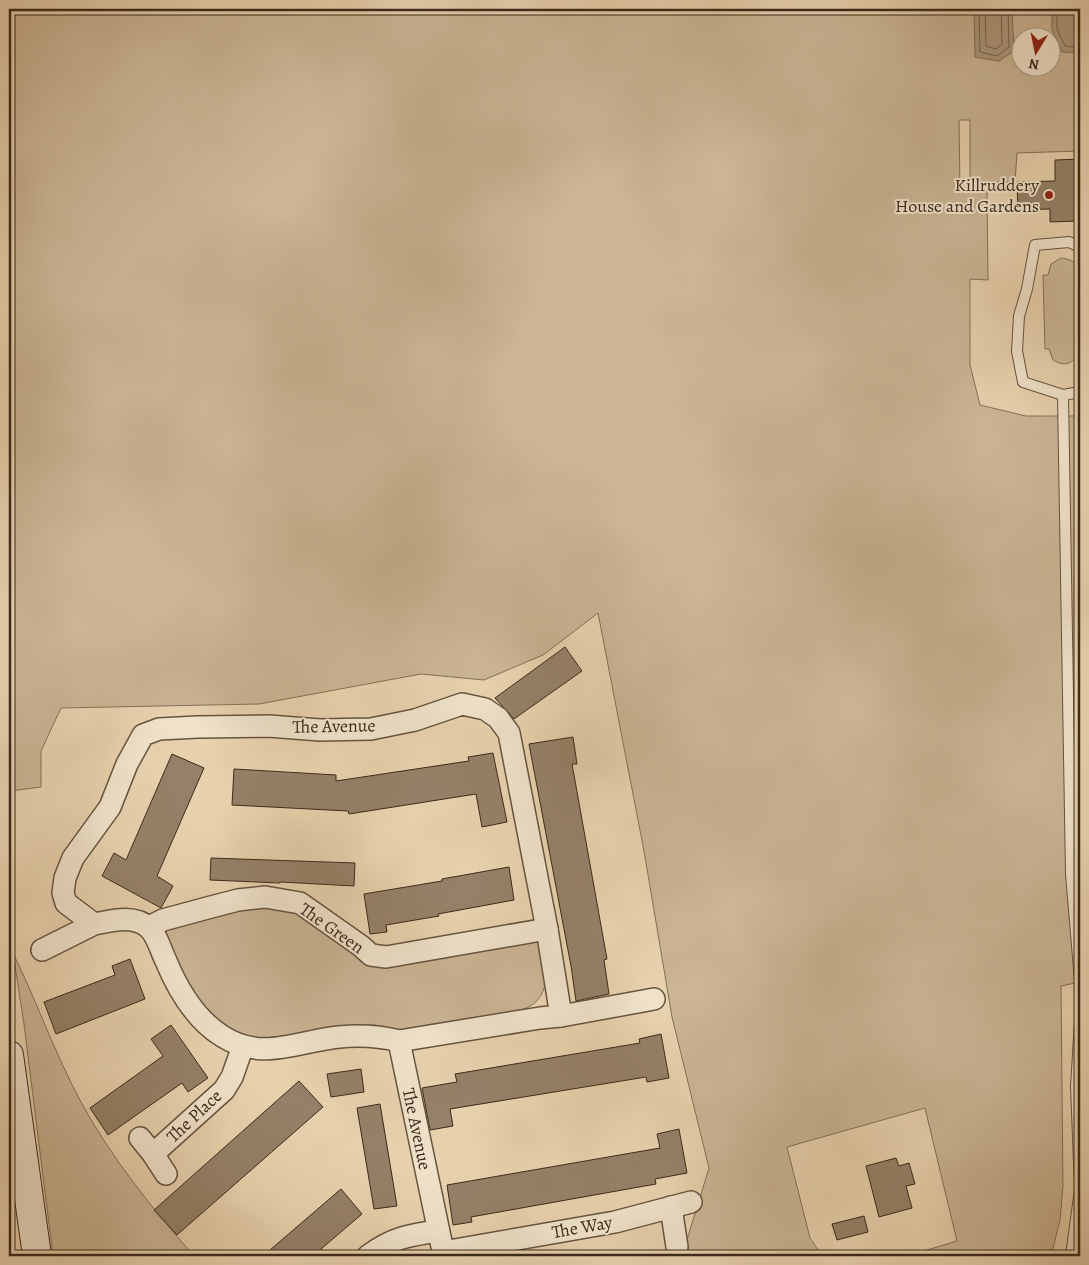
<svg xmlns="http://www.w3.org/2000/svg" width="1089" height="1265" font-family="Alegreya,serif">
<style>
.green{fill:#cbb595;stroke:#837059;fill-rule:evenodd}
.water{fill:#ad997d;stroke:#7f6d57}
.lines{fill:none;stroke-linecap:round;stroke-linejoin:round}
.shore{stroke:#74624d;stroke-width:1}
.building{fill:#958168;stroke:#3b2a1d}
.service-casing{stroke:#665441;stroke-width:12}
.minor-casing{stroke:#665441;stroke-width:24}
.secondary-casing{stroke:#3b2a1d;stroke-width:30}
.service{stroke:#f0e2ca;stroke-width:10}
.minor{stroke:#f0e2ca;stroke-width:21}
.secondary{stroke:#f0e2ca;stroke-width:28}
.poi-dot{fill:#8f2418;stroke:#f0e2ca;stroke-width:2}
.labels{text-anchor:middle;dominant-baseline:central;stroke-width:4;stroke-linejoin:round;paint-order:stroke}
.poi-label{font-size:18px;fill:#3b2a1d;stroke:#f0e2ca;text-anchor:end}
.street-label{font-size:18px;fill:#3b2a1d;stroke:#f0e2ca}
</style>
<rect width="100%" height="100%" fill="#e8d2ae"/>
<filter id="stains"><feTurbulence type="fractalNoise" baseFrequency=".004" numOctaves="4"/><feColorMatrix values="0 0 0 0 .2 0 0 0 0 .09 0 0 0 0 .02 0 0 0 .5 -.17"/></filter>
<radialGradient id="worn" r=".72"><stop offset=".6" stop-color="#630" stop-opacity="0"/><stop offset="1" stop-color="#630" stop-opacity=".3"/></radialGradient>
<g class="green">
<path d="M9 9H1080V151L1017 153 1015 182H970V120H959L960 191H987L988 280 970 279V365L980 405 1026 416H1080V982L1061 986 1063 1186 1060 1220 1051 1256H907L957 1241 925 1108 787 1147 810 1238 822 1256H682L709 1168 672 1017 644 851 598 613 543 655 484 680 421 674 259 704 61 708 41 751V787L10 791 9 793ZM1022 38H1052V68H1022Z"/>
<path d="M1061 258C1068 259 1074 260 1077 267 1084 283 1080 327 1080 348H1078C1077 363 1065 368 1053 360L1049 349H1045L1043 275H1048L1051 264Z"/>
<path d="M259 907 292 908 363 956 532 939C543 944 543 952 544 962 547 983 546 1000 524 1009L404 1031 394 1030 375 1025H357L265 1039 250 1037 232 1031 217 1021 188 988 165 934 169 928 241 909Z"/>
<path d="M13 953C37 1002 55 1054 81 1102 112 1159 152 1208 194 1256H53L24 1024Z"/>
</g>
<g class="water">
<path d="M974 9H1012L1014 51 999 61 975 57Z"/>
<path d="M1052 9H1080V53L1062 52 1052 30Z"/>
</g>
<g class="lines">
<g class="shore">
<path d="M979 9 980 52 997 56 1009 47 1008 9"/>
<path d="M985 9 986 46 996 49 1002 44 1001 9"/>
<path d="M1057 9V29L1065 46 1080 48"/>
</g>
</g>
<g class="building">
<path d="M1080 159 1079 221 1050 222V209L1018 210 1017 182 1055 181V160Z"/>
<path d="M565 647 582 671 514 719 495 698Z"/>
<path d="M573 737 577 764H572L607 959 604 960 609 994 576 1001 571 966 529 744Z"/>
<path d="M493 753 507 822 482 827 476 794 349 814 348 811 232 805 234 769 336 775V781L469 761 468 757Z"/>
<path d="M172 754 204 768 157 876 173 886 161 908 102 876 114 853 126 860Z"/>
<path d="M211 858 355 863 354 886 280 882V883L210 880Z"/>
<path d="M509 867 514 900 438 914 439 916 386 925 387 932 370 934 364 894 442 881V879Z"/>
<path d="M130 959 145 999 56 1034 44 1002 115 975 112 966Z"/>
<path d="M171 1025 208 1078 188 1092 182 1083 108 1135 90 1108 163 1056 151 1039Z"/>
<path d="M661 1034 669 1078 647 1082 646 1077 450 1109 453 1126 430 1130 422 1088 457 1082 455 1074 640 1043 639 1039Z"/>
<path d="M361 1069 364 1092 331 1097 327 1074Z"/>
<path d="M299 1081 323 1107 177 1235 154 1210Z"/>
<path d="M380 1104 397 1206 374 1209 357 1108Z"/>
<path d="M679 1129 687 1173 655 1179 656 1184 471 1217 472 1222 453 1225 447 1185 660 1148 657 1134Z"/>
<path d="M896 1158 899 1166 909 1163 915 1184 906 1186 912 1208 879 1217 866 1166Z"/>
<path d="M341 1189 362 1214 321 1249 327 1256H263Z"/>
<path d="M864 1216 868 1232 837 1240 832 1224Z"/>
</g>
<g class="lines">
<defs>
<g id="service">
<path d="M1080 247 1069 242 1035 245 1027 289 1019 316 1017 351 1023 382 1063 395 1080 392"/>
<path d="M1063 395 1071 874 1080 981"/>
<path d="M1071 1256 1080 1189 1076 1086 1080 1022"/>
</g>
<g id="minor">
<path d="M149 927 163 920 211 907 238 900 265 897 300 903 361 946 371 955 386 957 547 929"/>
<path d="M42 950 94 924"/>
<path d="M399 1041C379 1036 360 1035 339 1037 298 1041 262 1062 222 1036 195 1019 178 990 166 961 161 951 157 935 149 928 134 914 111 921 94 924L66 903 63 893 65 878 73 858 110 807 127 764 143 735 159 729 198 727 269 726 320 730 371 729 415 720 462 704 485 709 498 718 509 733 547 929 561 1016"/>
<path d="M140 1138 153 1154"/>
<path d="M166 1174 153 1154 224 1090 232 1077 243 1046"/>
<path d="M671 1207 677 1247"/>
<path d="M443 1252 615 1222 691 1202"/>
<path d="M368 1256C392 1238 409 1235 438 1231"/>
<path d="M444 1256 399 1041 540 1018 561 1016 654 999"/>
</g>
<path id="secondary" d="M9 1055 37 1256"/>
</defs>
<use href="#service" class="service-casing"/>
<use href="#minor" class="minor-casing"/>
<use href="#secondary" class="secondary-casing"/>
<use href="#service" class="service"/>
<use href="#minor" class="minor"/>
<use href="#secondary" class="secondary"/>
</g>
<circle class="poi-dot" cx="1049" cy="195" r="5"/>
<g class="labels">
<g class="poi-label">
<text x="1039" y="185">Killruddery<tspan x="1039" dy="21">House and Gardens</tspan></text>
</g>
<g class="street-label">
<text transform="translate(334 726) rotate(-1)">The Avenue</text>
<text transform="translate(332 928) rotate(35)">The Green</text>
<text transform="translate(194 1116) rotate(-43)">The Place</text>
<text transform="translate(417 1129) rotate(78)">The Avenue</text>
<text transform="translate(582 1227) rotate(-10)">The Way</text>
</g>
</g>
<rect width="1089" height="1265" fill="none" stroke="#e8d2ae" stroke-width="30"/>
<rect x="10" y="10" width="1069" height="1245" fill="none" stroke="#3b2a1d" stroke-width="2.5"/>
<rect x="15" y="15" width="1059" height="1235" fill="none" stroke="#3b2a1d"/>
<g transform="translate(1036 52) rotate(190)"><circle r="24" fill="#f0e2ca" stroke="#a89885"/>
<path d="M0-4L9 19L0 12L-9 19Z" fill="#8f2418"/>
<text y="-8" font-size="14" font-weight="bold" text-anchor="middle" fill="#3b2a1d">N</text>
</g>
<rect width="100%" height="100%" filter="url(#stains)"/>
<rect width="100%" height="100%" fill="url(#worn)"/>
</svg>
